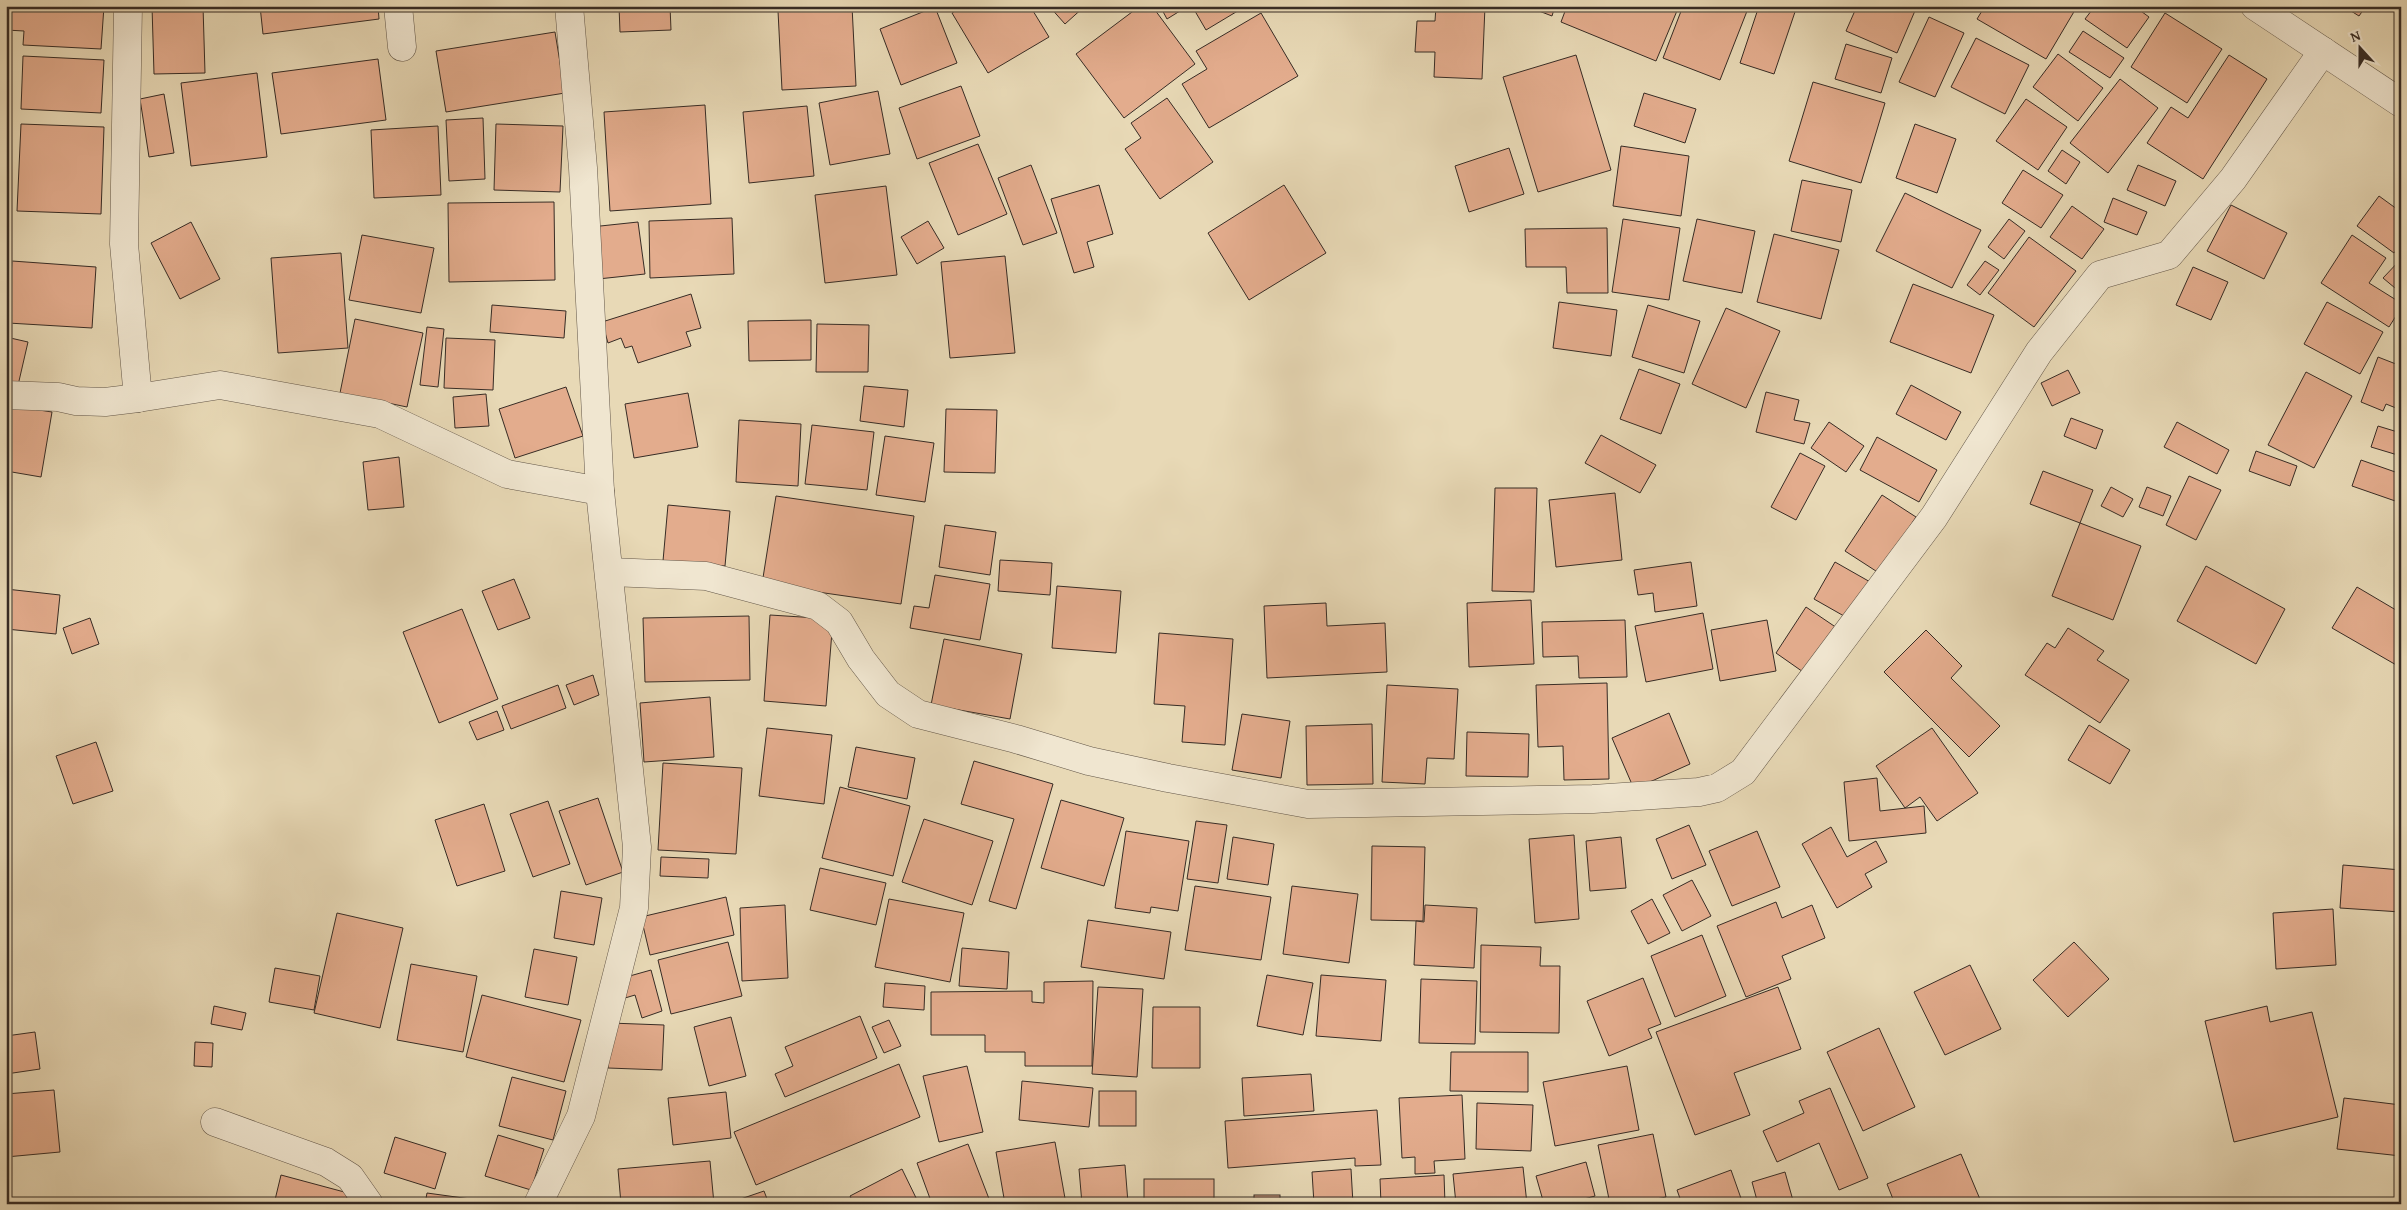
<svg xmlns="http://www.w3.org/2000/svg" width="2407" height="1210" font-family="'Gentium Book Plus',serif">
<style>
.building{fill:#e3ac8d;stroke:#372c25}
.lines{fill:none;stroke-linecap:round;stroke-linejoin:round}
.minor-casing{stroke:#635749;stroke-width:29}
.minor{stroke:#f0e6d0;stroke-width:28}
</style>
<rect width="100%" height="100%" fill="#e8d9b6"/>
<filter id="stains"><feTurbulence type="fractalNoise" baseFrequency=".004" numOctaves="4"/><feColorMatrix values="0 0 0 0 .2 0 0 0 0 .09 0 0 0 0 .02 0 0 0 .5 -.17"/></filter>
<radialGradient id="worn" r=".72"><stop offset=".6" stop-color="#630" stop-opacity="0"/><stop offset="1" stop-color="#630" stop-opacity=".3"/></radialGradient>
<g class="building">
<path d="M6 6H104L101 49 23 45 24 31 6 30Z"/>
<path d="M152 6H203L205 73 154 74Z"/>
<path d="M260 6H378L379 19 263 34Z"/>
<path d="M619 6H670L671 30 620 32Z"/>
<path d="M852 6 856 86 782 90 778 11Z"/>
<path d="M963 6H1030L1049 37 988 73 952 13Z"/>
<path d="M1049 6H1085L1065 24Z"/>
<path d="M1140 6H1152L1195 64 1124 118 1076 54Z"/>
<path d="M1160 6H1188L1167 19Z"/>
<path d="M1192 6H1246L1206 30Z"/>
<path d="M1436 6H1485L1482 79 1434 77 1435 52H1415L1417 21H1435Z"/>
<path d="M1526 6H1555L1552 16Z"/>
<path d="M1567 6H1679L1656 61 1561 22Z"/>
<path d="M1683 6H1749L1720 80 1663 58Z"/>
<path d="M1759 6H1797L1774 74 1740 63Z"/>
<path d="M1857 6H1917L1897 53 1846 31Z"/>
<path d="M1985 6H2068L2075 10 2046 59 1977 19Z"/>
<path d="M2095 6H2134L2149 17 2127 48 2085 19Z"/>
<path d="M2343 6H2366L2359 16Z"/>
<path d="M935 7 957 63 901 85 880 29Z"/>
<path d="M1261 13 1298 76 1209 128 1182 84 1207 69 1196 51Z"/>
<path d="M2165 13 2222 49 2187 103 2131 67Z"/>
<path d="M1929 17 1964 33 1935 97 1899 82Z"/>
<path d="M2083 31 2124 58 2110 78 2069 52Z"/>
<path d="M555 32 565 93 446 112 436 51Z"/>
<path d="M1976 38 2029 65 2005 114 1951 87Z"/>
<path d="M6 39H11L10 108H6Z"/>
<path d="M1846 44 1892 58 1881 93 1835 79Z"/>
<path d="M2058 54 2103 88 2078 121 2033 87Z"/>
<path d="M1576 55 1611 170 1538 192 1503 77Z"/>
<path d="M2229 55 2267 79 2203 179 2147 143 2171 107 2188 118Z"/>
<path d="M23 56 104 60 101 113 21 109Z"/>
<path d="M378 59 386 120 281 134 272 73Z"/>
<path d="M257 73 267 157 191 166 181 83Z"/>
<path d="M2120 79 2158 108 2108 173 2070 143Z"/>
<path d="M1813 82 1885 103 1861 183 1789 161Z"/>
<path d="M961 86 980 136 917 159 899 108Z"/>
<path d="M878 91 890 154 830 165 819 103Z"/>
<path d="M1644 93 1696 109 1685 143 1634 126Z"/>
<path d="M164 94 174 153 149 157 140 99Z"/>
<path d="M1167 98 1213 162 1160 199 1125 149 1141 138 1131 123Z"/>
<path d="M2026 99 2067 127 2038 170 1996 141Z"/>
<path d="M705 105 711 204 610 211 604 112Z"/>
<path d="M807 106 814 176 749 183 743 112Z"/>
<path d="M483 118 485 179 449 181 446 120Z"/>
<path d="M21 124 104 127 101 214 17 211Z"/>
<path d="M496 124 563 126 560 192 494 190Z"/>
<path d="M1915 124 1956 139 1937 193 1896 178Z"/>
<path d="M438 126 441 195 374 198 371 130Z"/>
<path d="M978 144 1007 214 958 235 929 163Z"/>
<path d="M1621 146 1689 156 1681 216 1613 206Z"/>
<path d="M1509 148 1524 194 1469 212 1455 166Z"/>
<path d="M2062 150 2080 162 2066 184 2048 171Z"/>
<path d="M1031 165 1057 233 1023 245 998 178Z"/>
<path d="M2138 165 2176 181 2165 206 2127 190Z"/>
<path d="M2023 170 2063 195 2041 228 2002 203Z"/>
<path d="M1802 180 1852 190 1841 242 1791 231Z"/>
<path d="M1099 185 1113 234 1087 242 1094 267 1074 273 1051 199Z"/>
<path d="M1284 185 1326 253 1249 300 1208 233Z"/>
<path d="M886 186 897 275 825 283 815 195Z"/>
<path d="M1905 193 1981 230 1952 288 1876 251Z"/>
<path d="M2379 196 2401 212V244L2394 253 2357 226Z"/>
<path d="M2113 198 2147 212 2137 235 2104 222Z"/>
<path d="M554 202 555 280 449 282 448 203Z"/>
<path d="M6 205H9L7 270H6Z"/>
<path d="M2231 205 2287 233 2264 279 2207 251Z"/>
<path d="M2072 206 2104 229 2082 259 2050 237Z"/>
<path d="M732 218 734 274 650 278 649 221Z"/>
<path d="M1623 219 1680 228 1669 300 1612 292Z"/>
<path d="M1697 219 1755 231 1742 293 1683 281Z"/>
<path d="M2009 219 2025 231 2004 259 1988 247Z"/>
<path d="M928 221 944 248 917 264 901 237Z"/>
<path d="M191 222 220 279 180 299 151 243Z"/>
<path d="M638 222 645 274 598 279 591 227Z"/>
<path d="M1607 228 1608 293H1567L1566 267H1526L1525 229Z"/>
<path d="M1774 234 1839 250 1821 319 1757 302Z"/>
<path d="M362 235 434 248 421 313 349 300Z"/>
<path d="M2352 235 2386 258 2369 283 2401 303V308L2389 327 2321 283Z"/>
<path d="M2029 237 2076 271 2034 327 1988 293Z"/>
<path d="M341 253 348 348 278 353 271 258Z"/>
<path d="M1005 256 1015 353 950 358 941 262Z"/>
<path d="M2401 259V293L2383 278Z"/>
<path d="M12 261 96 267 92 328 8 323Z"/>
<path d="M1985 261 1999 270 1980 295 1967 285Z"/>
<path d="M2193 267 2228 282 2211 320 2176 305Z"/>
<path d="M1913 284 1994 315 1971 373 1890 342Z"/>
<path d="M691 294 701 328 686 332 691 346 638 363 632 346 625 348 621 338 608 343 602 322Z"/>
<path d="M1559 302 1617 310 1611 356 1553 348Z"/>
<path d="M2327 302 2383 332 2360 374 2304 344Z"/>
<path d="M492 305 566 311 564 338 490 332Z"/>
<path d="M1648 305 1700 321 1684 373 1632 357Z"/>
<path d="M1726 308 1780 331 1746 408 1692 384Z"/>
<path d="M355 319 423 333 407 407 340 393Z"/>
<path d="M811 320V360L749 361 748 321Z"/>
<path d="M817 324 869 325 868 372H816Z"/>
<path d="M427 327 444 329 438 387 420 385Z"/>
<path d="M6 337 28 342 16 394 6 392Z"/>
<path d="M446 338 495 340 493 390 444 388Z"/>
<path d="M2378 357 2401 366V410L2386 404 2383 411 2361 402Z"/>
<path d="M1639 369 1680 384 1661 434 1620 419Z"/>
<path d="M2068 370 2080 393 2052 406 2041 383Z"/>
<path d="M2306 372 2352 396 2314 468 2268 445Z"/>
<path d="M1911 385 1961 412 1946 440 1896 414Z"/>
<path d="M864 386 908 390 904 427 860 421Z"/>
<path d="M566 387 583 436 515 458 499 409Z"/>
<path d="M1766 392 1799 400 1794 420 1810 423 1804 444 1756 432Z"/>
<path d="M688 393 698 447 634 458 625 404Z"/>
<path d="M486 394 489 426 455 428 453 397Z"/>
<path d="M6 405 52 412 41 477 6 471Z"/>
<path d="M946 409 997 410 995 473 944 472Z"/>
<path d="M2071 418 2103 430 2096 449 2064 436Z"/>
<path d="M739 420 801 424 798 486 736 482Z"/>
<path d="M1829 422 1864 446 1846 472 1811 448Z"/>
<path d="M2177 422 2229 450 2217 474 2164 447Z"/>
<path d="M812 425 874 432 867 490 805 484Z"/>
<path d="M2378 426 2401 433V456L2371 447Z"/>
<path d="M1601 435 1656 465 1640 493 1585 463Z"/>
<path d="M885 436 934 443 925 502 876 495Z"/>
<path d="M1877 437 1937 470 1919 502 1860 470Z"/>
<path d="M2256 451 2297 466 2290 486 2249 471Z"/>
<path d="M1800 453 1825 466 1796 520 1771 507Z"/>
<path d="M399 457 404 507 368 510 363 462Z"/>
<path d="M2361 460 2401 474V503L2352 486Z"/>
<path d="M2043 471 2093 490 2080 523 2030 504Z"/>
<path d="M2189 476 2221 490 2196 540 2166 525Z"/>
<path d="M2111 487 2133 499 2123 517 2101 506Z"/>
<path d="M2147 487 2171 496 2163 516 2139 507Z"/>
<path d="M1495 488H1537L1534 592 1492 591Z"/>
<path d="M1615 493 1622 560 1556 567 1549 500Z"/>
<path d="M1882 495 1916 517 1879 573 1845 551Z"/>
<path d="M776 496 914 516 901 604 762 584Z"/>
<path d="M668 505 730 511 725 566 663 561Z"/>
<path d="M2080 523 2141 546 2113 620 2052 596Z"/>
<path d="M945 525 996 532 990 575 939 567Z"/>
<path d="M1000 560 1052 563 1050 595 998 591Z"/>
<path d="M1691 562 1697 606 1655 612 1653 593 1638 595 1634 570Z"/>
<path d="M1835 562 1872 583 1851 620 1814 599Z"/>
<path d="M2206 566 2285 609 2256 664 2177 621Z"/>
<path d="M935 575 990 584 980 640 910 628 914 606 929 608Z"/>
<path d="M514 579 530 618 498 630 482 591Z"/>
<path d="M1057 586 1121 591 1116 653 1052 648Z"/>
<path d="M2357 587 2401 613V662L2398 666 2332 628Z"/>
<path d="M6 589 60 595 56 634 6 629Z"/>
<path d="M1531 600 1534 664 1469 667 1467 603Z"/>
<path d="M1326 603 1327 626 1385 623 1387 672 1267 678 1264 606Z"/>
<path d="M1806 607 1837 628 1806 674 1776 653Z"/>
<path d="M462 609 498 699 439 723 403 632Z"/>
<path d="M1703 613 1713 669 1646 682 1635 626Z"/>
<path d="M770 615 833 619 826 706 764 701Z"/>
<path d="M749 616 750 680 645 682 643 618Z"/>
<path d="M90 618 99 644 72 654 63 628Z"/>
<path d="M1625 620 1627 677 1579 678 1578 656 1543 657 1542 622Z"/>
<path d="M1767 620 1776 671 1720 681 1711 630Z"/>
<path d="M2068 628 2104 651 2097 660 2129 680 2100 723 2025 675 2047 643 2055 648Z"/>
<path d="M1926 630 1962 666 1951 678 2000 726 1969 757 1884 672Z"/>
<path d="M1159 633 1233 639 1225 745 1182 742 1185 706 1154 704Z"/>
<path d="M944 639 1022 654 1010 719 931 705Z"/>
<path d="M593 675 599 695 574 705 566 685Z"/>
<path d="M1607 683 1609 779 1564 780 1563 746 1538 747 1536 685Z"/>
<path d="M558 685 566 708 511 729 502 706Z"/>
<path d="M1387 685 1458 689 1454 759 1427 758 1425 784 1382 782Z"/>
<path d="M710 697 714 757 644 762 640 703Z"/>
<path d="M497 711 504 730 477 740 469 722Z"/>
<path d="M1669 713 1690 764 1634 789 1612 738Z"/>
<path d="M1242 714 1290 721 1281 778 1232 770Z"/>
<path d="M1372 724 1373 784 1307 785 1306 726Z"/>
<path d="M2089 725 2130 750 2110 784 2068 760Z"/>
<path d="M767 728 832 735 824 804 759 796Z"/>
<path d="M1932 728 1978 793 1937 821 1920 797 1905 808 1876 766Z"/>
<path d="M1467 732 1529 734 1528 777 1466 776Z"/>
<path d="M96 742 113 791 73 804 56 756Z"/>
<path d="M856 747 915 758 907 799 848 787Z"/>
<path d="M974 761 1053 784 1016 909 989 901 1014 819 961 804Z"/>
<path d="M663 763 742 768 736 854 658 850Z"/>
<path d="M1877 778 1880 811 1924 806 1926 833 1849 841 1844 782Z"/>
<path d="M840 787 910 806 893 876 822 858Z"/>
<path d="M598 798 623 872 586 885 559 811Z"/>
<path d="M1061 800 1124 818 1104 886 1041 868Z"/>
<path d="M548 801 570 864 533 877 510 814Z"/>
<path d="M484 804 505 871 457 886 435 820Z"/>
<path d="M924 819 993 841 972 905 902 882Z"/>
<path d="M1196 821 1227 825 1218 883 1187 879Z"/>
<path d="M1689 825 1706 865 1672 879 1656 839Z"/>
<path d="M1831 827 1847 857 1876 841 1887 862 1865 874 1872 887 1837 908 1802 844Z"/>
<path d="M1126 831 1189 841 1178 911 1151 907 1150 913 1115 908Z"/>
<path d="M1757 831 1780 887 1732 906 1709 851Z"/>
<path d="M1574 835 1579 919 1535 923 1529 839Z"/>
<path d="M1233 837 1274 844 1268 885 1227 879Z"/>
<path d="M1621 837 1626 888 1590 891 1586 841Z"/>
<path d="M1372 846 1425 847 1423 921 1371 920Z"/>
<path d="M661 857 709 859 708 878 660 876Z"/>
<path d="M2343 865 2401 870V912L2340 908Z"/>
<path d="M820 868 886 883 876 925 810 910Z"/>
<path d="M1692 880 1711 916 1682 931 1663 895Z"/>
<path d="M1195 886 1271 897 1261 960 1185 950Z"/>
<path d="M1292 886 1358 894 1349 963 1283 954Z"/>
<path d="M561 891 602 898 594 945 554 938Z"/>
<path d="M726 897 734 935 650 955 641 917Z"/>
<path d="M889 899 964 913 950 982 875 967Z"/>
<path d="M1652 899 1670 933 1648 944 1631 911Z"/>
<path d="M1776 902 1782 918 1812 905 1825 938 1782 956 1791 979 1746 997 1717 926Z"/>
<path d="M785 905 788 978 742 981 740 908Z"/>
<path d="M1425 905 1477 908 1474 968 1414 965 1416 921 1424 922Z"/>
<path d="M2333 909 2336 965 2276 969 2273 913Z"/>
<path d="M337 913 403 928 380 1028 314 1013Z"/>
<path d="M1088 920 1171 932 1164 979 1081 967Z"/>
<path d="M1702 935 1726 996 1675 1017 1651 956Z"/>
<path d="M728 942 742 996 671 1014 658 960Z"/>
<path d="M2074 942 2109 979 2068 1017 2033 980Z"/>
<path d="M1481 945 1541 947 1540 966H1560L1559 1033 1480 1032Z"/>
<path d="M962 948 1009 952 1007 989 959 986Z"/>
<path d="M534 949 577 957 568 1005 525 997Z"/>
<path d="M411 964 477 976 463 1052 397 1040Z"/>
<path d="M1970 965 2001 1029 1945 1055 1914 992Z"/>
<path d="M275 968 320 976 314 1010 269 1002Z"/>
<path d="M651 970 662 1011 642 1018 635 995 625 998 619 979Z"/>
<path d="M1267 975 1313 983 1303 1035 1257 1026Z"/>
<path d="M1321 975 1386 980 1381 1041 1316 1036Z"/>
<path d="M1643 978 1661 1024 1648 1029 1652 1038 1609 1056 1587 1001Z"/>
<path d="M1421 979 1477 981 1475 1044 1419 1043Z"/>
<path d="M1093 981 1092 1066H1025V1052H985V1035H931V992L1032 991V1002L1044 1003V982Z"/>
<path d="M885 983 925 986 924 1010 883 1007Z"/>
<path d="M1098 987 1143 989 1137 1077 1092 1074Z"/>
<path d="M1778 987 1801 1049 1734 1073 1750 1115 1695 1135 1656 1032Z"/>
<path d="M482 995 581 1020 564 1082 466 1057Z"/>
<path d="M214 1006 246 1013 242 1030 211 1024Z"/>
<path d="M2267 1006 2270 1022 2312 1012 2338 1117 2234 1142 2205 1021Z"/>
<path d="M1153 1007H1200V1068H1152Z"/>
<path d="M860 1016 877 1058 785 1097 775 1074 793 1066 785 1047Z"/>
<path d="M731 1017 746 1076 709 1086 694 1027Z"/>
<path d="M889 1020 901 1046 884 1053 872 1027Z"/>
<path d="M610 1023 664 1025 662 1070 608 1068Z"/>
<path d="M1879 1028 1915 1107 1863 1131 1827 1052Z"/>
<path d="M35 1032 40 1069 6 1074V1036Z"/>
<path d="M195 1042 213 1043 212 1067 194 1066Z"/>
<path d="M1451 1052H1528V1092L1450 1091Z"/>
<path d="M899 1064 920 1117 756 1185 734 1132Z"/>
<path d="M967 1066 983 1132 939 1142 923 1076Z"/>
<path d="M1627 1066 1639 1130 1555 1146 1543 1082Z"/>
<path d="M1311 1074 1314 1111 1244 1116 1242 1078Z"/>
<path d="M512 1077 566 1091 553 1140 499 1126Z"/>
<path d="M1022 1081 1093 1088 1089 1127 1019 1120Z"/>
<path d="M1830 1088 1868 1178 1839 1190 1819 1143 1777 1162 1763 1131 1804 1113 1799 1101Z"/>
<path d="M54 1090 60 1152 6 1157V1094Z"/>
<rect x="1099" y="1091" width="37" height="35"/>
<path d="M726 1092 731 1138 673 1145 668 1098Z"/>
<path d="M1462 1095 1465 1159 1434 1161 1435 1173 1415 1174V1157L1402 1158 1399 1098Z"/>
<path d="M2344 1098 2401 1105V1156L2337 1149Z"/>
<path d="M1477 1103 1533 1105 1531 1151 1476 1149Z"/>
<path d="M1377 1110 1381 1165 1355 1166V1158L1228 1168 1225 1121Z"/>
<path d="M1653 1134 1666 1197 1631 1204H1610L1598 1145Z"/>
<path d="M498 1135 544 1149 531 1190 485 1176Z"/>
<path d="M395 1137 446 1153 435 1189 384 1173Z"/>
<path d="M1055 1142 1066 1204H1005L996 1152Z"/>
<path d="M968 1144 991 1204H932L917 1163Z"/>
<path d="M1961 1154 1982 1204H1895L1887 1184Z"/>
<path d="M710 1161 714 1204H621L618 1169Z"/>
<path d="M1586 1162 1595 1196 1566 1204H1544L1536 1176Z"/>
<path d="M1125 1165 1128 1203 1082 1204 1079 1169Z"/>
<path d="M1523 1167 1527 1204H1456L1453 1174Z"/>
<path d="M902 1169 919 1204H854L850 1196Z"/>
<path d="M1351 1169 1353 1204H1314L1312 1172Z"/>
<path d="M1731 1170 1743 1204H1682L1677 1190Z"/>
<path d="M1785 1172 1794 1204H1758L1752 1182Z"/>
<path d="M281 1175 348 1193 345 1204H274Z"/>
<path d="M1444 1175 1445 1204H1381L1380 1179Z"/>
<rect x="1144" y="1179" width="70" height="25"/>
<path d="M764 1191 769 1204H729V1203Z"/>
<path d="M427 1193 507 1204H425Z"/>
<rect x="1254" y="1195" width="26" height="9"/>
</g>
<g class="lines">
<defs>
<g id="minor">
<path d="M128 6 124 244 138 398 220 385 380 414 507 474 600 491"/>
<path d="M398 6 402 47"/>
<path d="M2255 6 2401 103"/>
<path d="M6 395 58 397 76 401 105 402 138 398"/>
<path d="M610 572 706 576 818 606 839 622 861 659 888 694 918 714 1016 739 1089 761 1168 778 1308 804 1593 799 1699 792 1717 788 1743 772 1934 517 2039 352 2100 275 2169 255 2233 179 2323 51"/>
<path d="M215 1122 326 1162 350 1177 369 1204"/>
<path d="M538 1204 581 1116 634 908 637 847 600 491 583 168 569 6"/>
</g>
</defs>
<use href="#minor" class="minor-casing"/>
<use href="#minor" class="minor"/>
</g>
<rect width="2407" height="1210" fill="none" stroke="#e8d9b6" stroke-width="25"/>
<rect x="8" y="8" width="2392" height="1195" fill="none" stroke="#372c25" stroke-width="2.5"/>
<rect x="12" y="12" width="2382" height="1185" fill="none" stroke="#372c25"/>
<g transform="translate(2360 48) rotate(339)" stroke="#f0e6d0" stroke-width="4" paint-order="stroke">
<path d="M0-4L9 19L0 12L-9 19Z" fill="#372c25"/>
<text y="-8" font-size="14" font-weight="bold" text-anchor="middle" fill="#372c25">N</text>
</g>
<rect width="100%" height="100%" filter="url(#stains)"/>
<rect width="100%" height="100%" fill="url(#worn)"/>
</svg>
